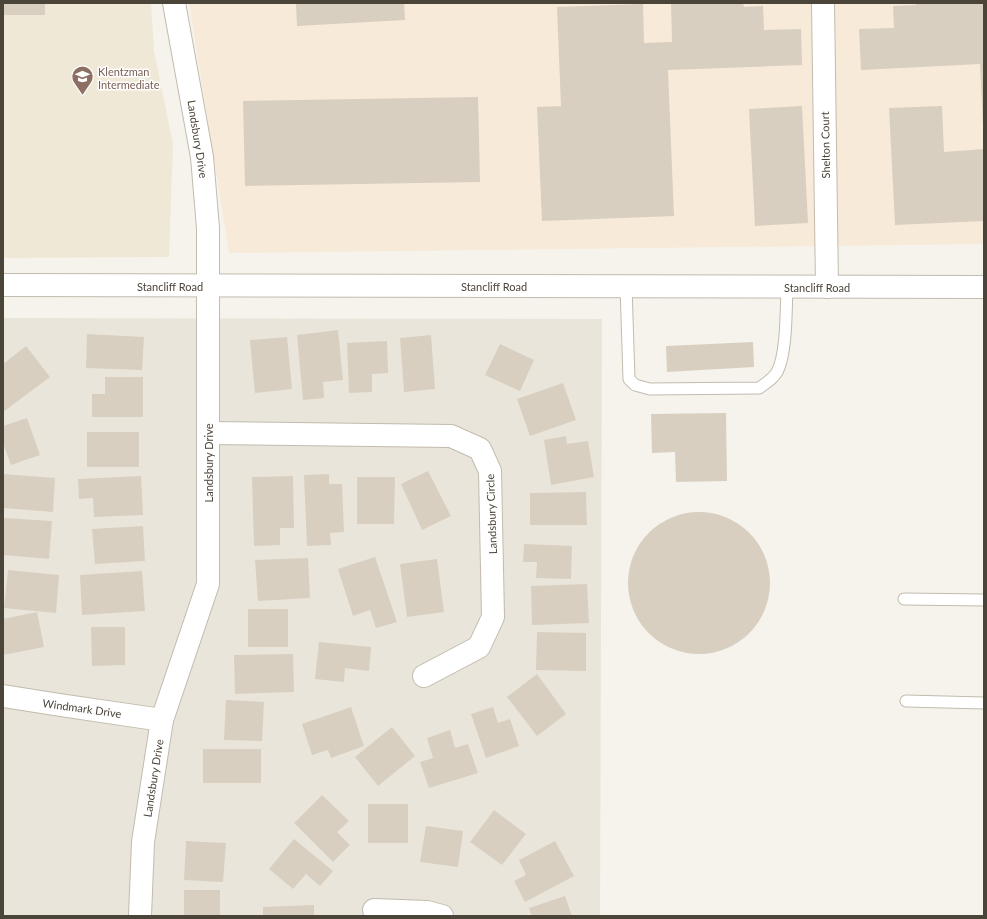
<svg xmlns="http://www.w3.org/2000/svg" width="987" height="919" font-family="Lato,sans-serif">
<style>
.residential{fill:#eae5da}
.commercial{fill:#f7ead8}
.education{fill:#efe8d6}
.building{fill:#d8cfc1}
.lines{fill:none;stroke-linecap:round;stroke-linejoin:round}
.service-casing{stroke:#c2bbae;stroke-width:13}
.minor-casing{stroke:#c2bbae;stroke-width:24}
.tertiary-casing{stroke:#c2bbae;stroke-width:24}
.service{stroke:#fff;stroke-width:11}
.minor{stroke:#fff;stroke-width:22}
.tertiary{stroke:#fff;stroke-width:22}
.labels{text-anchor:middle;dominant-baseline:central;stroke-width:3;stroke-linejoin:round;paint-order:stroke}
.education-label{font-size:11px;fill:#785e54;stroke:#fff;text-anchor:start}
.street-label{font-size:11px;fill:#4b4439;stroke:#fff}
</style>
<rect width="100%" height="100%" fill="#f6f3ec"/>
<path class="residential" d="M3 318 602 319 600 916H3Z"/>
<path class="commercial" d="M189 3H984V244L229 253Z"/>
<path class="education" d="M3 3H151L154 51 173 144 169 257 3 258Z"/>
<g class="building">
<rect x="3" y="3" width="42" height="12"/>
<path d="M296 3H404L405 20 297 26Z"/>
<path d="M671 3H743L744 7 763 6 764 30 801 29 802 65 668 70 674 216 542 221 537 107 561 106 557 7 643 4 644 43 672 42Z"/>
<path d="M916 3H984V127H983L980 64 861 70 859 29 894 28 893 6 916 5Z"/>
<path d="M478 97 480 182 245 186 243 101Z"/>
<path d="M802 106 808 223 755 226 749 109Z"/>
<path d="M942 106 944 152 984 149V221L895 225 889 108Z"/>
<path d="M338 330 343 380 323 382 324 398 303 400 297 335Z"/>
<path d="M87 334 144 337 142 370 86 368Z"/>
<path d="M431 335 435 389 404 392 400 338Z"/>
<path d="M287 337 292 389 255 393 250 340Z"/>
<path d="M387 341 388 373 372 374V392L349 393 347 343Z"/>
<path d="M753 342 754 367 667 372 666 346Z"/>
<path d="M500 344 534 360 520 391 485 375Z"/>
<path d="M26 346 50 377 3 412V364Z"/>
<path d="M105 377H143V417H92V394H105Z"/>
<path d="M563 383 576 420 530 436 517 399Z"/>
<path d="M726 413 727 481 676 482 675 452 652 453 651 414Z"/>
<path d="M27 418 40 455 11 465 3 443V426Z"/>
<rect x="87" y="432" width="52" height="35"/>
<path d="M566 436 567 444 588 441 594 477 551 485 544 440Z"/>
<path d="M428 471 451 516 422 530 401 484Z"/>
<path d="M3 474 55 478 53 512 3 508Z"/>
<path d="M329 474V484H342L344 532 330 533 331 545 307 546 304 475Z"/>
<path d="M141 476 143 515 94 517 93 498 79 499 78 479Z"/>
<path d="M293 476 294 528H280V545L254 546 252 477Z"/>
<path d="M357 477H395L394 524H357Z"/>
<path d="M586 492 587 525H530V493Z"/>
<circle cx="699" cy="583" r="71"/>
<path d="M3 518 52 521 49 559 3 555Z"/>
<path d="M143 526 145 561 95 564 92 529Z"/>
<path d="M524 544 572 546 571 579 536 578 537 562H523Z"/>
<path d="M375 557 397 622 376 628 370 610 353 616 338 569Z"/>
<path d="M308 558 310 598 258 601 255 560Z"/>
<path d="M437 559 444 612 407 617 400 564Z"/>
<path d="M8 570 59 575 56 613 4 608Z"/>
<path d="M142 571 145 611 82 615 80 575Z"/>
<path d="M587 584 589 623 532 625 531 586Z"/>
<rect x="248" y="609" width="40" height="38"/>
<path d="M37 612 44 647 3 655V619Z"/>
<path d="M91 627H125V665L92 666Z"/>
<path d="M537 632 586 633V671L536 670Z"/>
<path d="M319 642 371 647 369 671 345 668 344 682 315 679Z"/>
<path d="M293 654 294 692 235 694 234 655Z"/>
<path d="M537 674 566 714 537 736 507 697Z"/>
<path d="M226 700 264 702 262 741 224 740Z"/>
<path d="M351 707 364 746 331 758 328 750 312 755 302 724Z"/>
<path d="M493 707 498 723 510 719 519 746 486 758 471 714Z"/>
<path d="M392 727 415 756 378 786 355 757Z"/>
<path d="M450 730 455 748 468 744 478 773 429 788 420 762 433 758 427 738Z"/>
<rect x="203" y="749" width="58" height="34"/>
<path d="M322 795 349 821 337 832 350 845 333 862 294 823Z"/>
<rect x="368" y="804" width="40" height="39"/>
<path d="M494 810 526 834 502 865 470 842Z"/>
<path d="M426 826 463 831 458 867 420 862Z"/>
<path d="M294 839 333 871 320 886 306 874 293 889 269 869Z"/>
<path d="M186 841 226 843 223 882 184 880Z"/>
<path d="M555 841 574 876 525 902 514 881 526 875 519 860Z"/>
<rect x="184" y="890" width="36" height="26"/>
<path d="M565 896 572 916H532L529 908Z"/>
<path d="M314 905V916H263V907Z"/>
</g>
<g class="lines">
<defs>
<g id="service">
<path d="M626 286 629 379 635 385 650 389 759 388C765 384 773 379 777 372 787 354 786 308 787 287"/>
<path d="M904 599 984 600"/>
<path d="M906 701 984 703"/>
</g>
<g id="minor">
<path d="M823 3 827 287"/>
<path d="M208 433 451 436 480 449 490 471 493 617 479 647 424 676"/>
<path d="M3 696 60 705 162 720"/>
<path d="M374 910 427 912 442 916"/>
<path d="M140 916 143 842 162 720 208 584V228L202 157 174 3"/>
</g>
<path id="tertiary" d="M3 285 984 287"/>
</defs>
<use href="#service" class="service-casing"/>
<use href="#minor" class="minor-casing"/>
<use href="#tertiary" class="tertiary-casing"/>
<use href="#service" class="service"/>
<use href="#minor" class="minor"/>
<use href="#tertiary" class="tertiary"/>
</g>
<defs>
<symbol id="school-pin" viewBox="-11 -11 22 30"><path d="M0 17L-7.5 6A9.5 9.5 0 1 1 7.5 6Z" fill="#8d6e63" stroke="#fff"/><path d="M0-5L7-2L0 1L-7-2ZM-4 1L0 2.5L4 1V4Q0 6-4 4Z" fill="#fff"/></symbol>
</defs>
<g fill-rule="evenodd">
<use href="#school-pin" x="70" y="64" width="25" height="34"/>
</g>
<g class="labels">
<g class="education-label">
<text x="98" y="71">Klentzman<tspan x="98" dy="13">Intermediate</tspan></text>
</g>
<g class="street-label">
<text transform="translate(198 139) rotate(81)">Landsbury Drive</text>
<text transform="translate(825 145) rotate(-91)">Shelton Court</text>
<text x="170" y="286">Stancliff Road</text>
<text x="494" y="286">Stancliff Road</text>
<text x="817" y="287">Stancliff Road</text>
<text transform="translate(208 463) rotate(-90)">Landsbury Drive</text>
<text transform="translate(491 514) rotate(-92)">Landsbury Circle</text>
<text transform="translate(82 708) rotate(8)">Windmark Drive</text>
<text transform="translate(153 778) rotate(-81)">Landsbury Drive</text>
</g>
</g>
<rect width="987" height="919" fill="none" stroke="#4b4439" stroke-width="8"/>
</svg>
